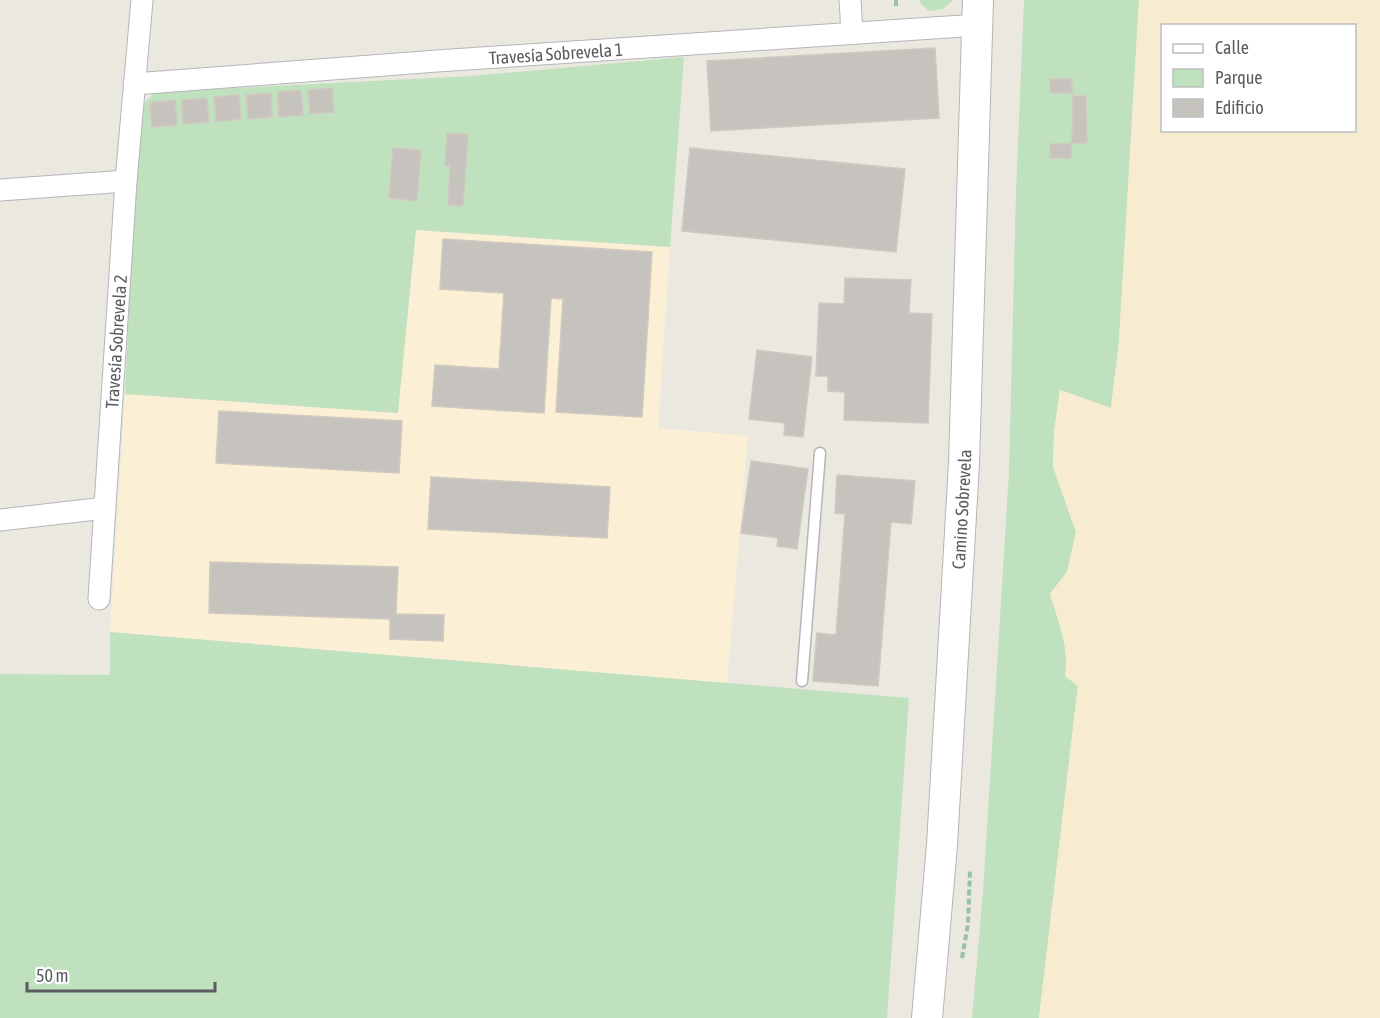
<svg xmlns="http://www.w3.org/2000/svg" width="1380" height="1018" font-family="'Asap Condensed',sans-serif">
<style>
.commercial{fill:#fbf0d5}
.green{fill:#c0e1be}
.sand{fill:#f7eccf;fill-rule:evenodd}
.building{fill:#c6c3be;stroke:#cfc9bf;stroke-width:1.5}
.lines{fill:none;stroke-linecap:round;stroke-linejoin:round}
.lane-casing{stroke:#b3b6ba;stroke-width:13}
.street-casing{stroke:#b3b6ba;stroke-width:23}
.secondary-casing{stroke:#b2b6ba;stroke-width:32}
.path{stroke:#98c2a1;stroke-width:4;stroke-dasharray:6 3;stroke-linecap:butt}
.lane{stroke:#fff;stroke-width:10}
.street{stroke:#fff;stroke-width:21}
.secondary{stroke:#fff;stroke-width:30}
.labels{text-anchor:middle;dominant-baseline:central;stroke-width:4.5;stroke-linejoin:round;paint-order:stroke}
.street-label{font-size:18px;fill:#595d60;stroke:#fff}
</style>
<rect width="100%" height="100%" fill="#ebe8e0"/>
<path class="commercial" d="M416 230 670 247 658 428 748 436 727 683 110 632 125 394 397 413Z"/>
<g class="green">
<path d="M920 0H953L943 9 929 11 920 3Z"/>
<path d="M1024 0H1139L1119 342 1111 408 1060 390 1054 431 1053 467 1076 532 1067 572 1050 594C1058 621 1070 647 1065 676L1078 685 1039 1018H972L983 892 1009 472 1016 191Z"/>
<path d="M684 57 670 247 416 230 398 413 125 394 135 181 143 104 156 92 471 76Z"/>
<path d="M110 632 909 698 887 1018H0V674L110 675Z"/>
</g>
<path class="sand" d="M1139 0H1380V1018H1039L1078 686 1065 676C1070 647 1058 621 1050 594L1067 572 1076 532 1053 467 1054 431 1060 390 1111 408 1119 342ZM1162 26H1354V130H1162Z"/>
<g class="building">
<path d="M935 48 939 118 711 131 707 61Z"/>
<rect x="1050" y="79" width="22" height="14"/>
<path d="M332 88 334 112 310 114 308 90Z"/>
<path d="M301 90 303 115 279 117 278 92Z"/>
<path d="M271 93 272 117 248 119 246 95Z"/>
<path d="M239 95 241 119 216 122 214 97Z"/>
<path d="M1073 96H1086L1087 143H1072Z"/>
<path d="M207 98 209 122 183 124 182 100Z"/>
<path d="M175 100 177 125 152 127 150 103Z"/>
<path d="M447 133 468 135 463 206 448 205 450 166 445 165Z"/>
<rect x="1050" y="144" width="21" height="14"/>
<path d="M393 148 421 150 417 201 389 198Z"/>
<path d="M690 148 905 169 896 252 682 231Z"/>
<path d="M443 239 652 252 642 417 556 412 563 299 551 298 544 413 432 406 435 365 499 369 504 293 440 289Z"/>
<path d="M845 278 911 280 909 313 932 314 928 423 844 420 845 392 828 391V376H816L819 303 844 304Z"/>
<path d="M757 350 812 357 803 437 784 435 785 423 749 419Z"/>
<path d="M219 411 402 421 399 473 216 463Z"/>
<path d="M751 461 808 469 797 549 777 546 778 538 741 533Z"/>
<path d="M837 475 915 481 911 524 891 522 878 686 813 681 817 633 836 635 845 514 835 513Z"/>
<path d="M431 477 610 487 607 538 428 529Z"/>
<path d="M210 562 398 567 396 614 444 615 443 641 390 639V619L209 613Z"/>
</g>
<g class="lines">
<defs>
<path id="lane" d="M802 681 820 453"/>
<g id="street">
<path d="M850 0 852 33"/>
<path id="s1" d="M134 84 437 61 978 25"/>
<path d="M0 190 126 181"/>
<path d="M0 520 105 508"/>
<path id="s2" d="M99 599 126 181 142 0"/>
</g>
<g id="secondary">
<path id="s3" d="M927 1018 942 845 964 463 978 0"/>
</g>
</defs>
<use href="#lane" class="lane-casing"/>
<use href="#street" class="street-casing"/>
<use href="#secondary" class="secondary-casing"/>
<g class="path">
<path d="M896 0V9"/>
<path d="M962 958 968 924 970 870"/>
</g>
<use href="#lane" class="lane"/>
<use href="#street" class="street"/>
<use href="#secondary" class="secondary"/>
</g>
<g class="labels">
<g class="street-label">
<text stroke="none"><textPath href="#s1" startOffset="423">Travesía Sobrevela 1</textPath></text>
<text stroke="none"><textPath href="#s2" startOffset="258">Travesía Sobrevela 2</textPath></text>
<text stroke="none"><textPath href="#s3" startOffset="510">Camino Sobrevela</textPath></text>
</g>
</g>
<rect x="1161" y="24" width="195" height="108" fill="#ffffff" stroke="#bdbebf" stroke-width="1.5"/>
<rect x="1173" y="44" width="30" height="9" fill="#ffffff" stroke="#bdbebf" stroke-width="1.5"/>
<text x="1215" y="54" font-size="18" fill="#595d60">Calle</text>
<rect x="1173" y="69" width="30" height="18" fill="#c0e1be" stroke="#bdbebf" stroke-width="1.5"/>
<text x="1215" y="84" font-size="18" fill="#595d60">Parque</text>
<rect x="1173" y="99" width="30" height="18" fill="#c6c3be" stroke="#bdbebf" stroke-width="1.5"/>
<text x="1215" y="114" font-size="18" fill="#595d60">Edificio</text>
<path d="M27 982v9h188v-9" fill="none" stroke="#595d60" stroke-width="3"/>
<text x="36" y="982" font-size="18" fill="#595d60" stroke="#ffffff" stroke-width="4.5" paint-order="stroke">50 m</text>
</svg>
